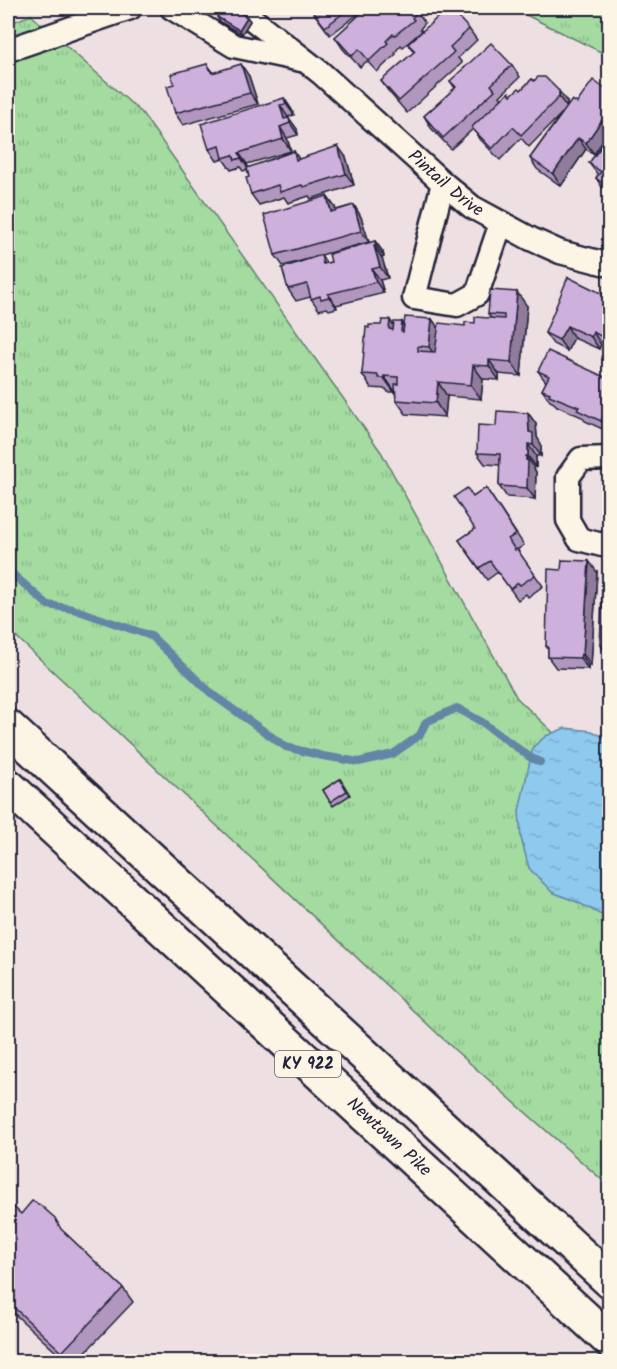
<svg xmlns="http://www.w3.org/2000/svg" width="617" height="1369" font-family="Kalam,sans-serif">
<style>
.grass{fill:url(#grass-tufts);stroke:#627e6e;stroke-width:1.5}
.water{fill:url(#water-ripples);stroke:#6386a6;stroke-width:1.5}
.lines{fill:none;stroke-linecap:round;stroke-linejoin:round}
.stream{stroke:#6386a6;stroke-width:8}
.street-casing{stroke:#22223b;stroke-width:27}
.highway-casing{stroke:#22223b;stroke-width:38}
.street{stroke:#fcf5e5;stroke-width:22}
.highway{stroke:#fcf5e5;stroke-width:33}
.wall{fill:#b197bd;stroke:#22223b;stroke-width:1.5}
.shaded-wall{fill:#907b9a;stroke:#22223b;stroke-width:1.5}
.building{fill:#ceb0dc;stroke:#22223b;stroke-width:1.5}
.labels{text-anchor:middle;dominant-baseline:central;stroke-width:5;stroke-linejoin:round;paint-order:stroke}
.shield{fill:#fcf5e5;stroke:#63616e;stroke-width:1.5}
.shield-label{font-size:16px;font-weight:bold;fill:#22223b}
.street-label{font-size:18px;fill:#22223b;stroke:#fcf5e5}
</style>
<defs>
<pattern id="grass-tufts" width="24" height="20" patternUnits="userSpaceOnUse" patternTransform="scale(1.5)"><rect width="24" height="20" fill="#a3dba0"/><path d="M3 7l-1-3M5 7V3M7 7l1-3M15 17l-1-3M17 17v-4M19 17l1-3" fill="none" stroke="#8cbc8b"/></pattern>
<pattern id="water-ripples" width="26" height="14" patternUnits="userSpaceOnUse" patternTransform="scale(1.5)"><rect width="26" height="14" fill="#8ec9ee"/><path d="M2 4q2-2 4 0t4 0M15 11q2-2 4 0t4 0" fill="none" stroke="#7aaccd"/></pattern>
</defs>
<rect width="100%" height="100%" fill="#eee0e2"/>
<filter id="ink" filterUnits="userSpaceOnUse"><feTurbulence type="fractalNoise" baseFrequency=".0167" numOctaves="2"/><feDisplacementMap in="SourceGraphic" scale="12" xChannelSelector="R" yChannelSelector="G"/><feConvolveMatrix kernelMatrix="1 2 1 2 8 2 1 2 1" color-interpolation-filters="sRGB"/></filter>
<g filter="url(#ink)">
<g class="grass">
<path d="M512 8H609V56Z"/>
<path d="M31 15 142 113 381 452 517 698 609 786V1186L456 1051 8 629V24Z"/>
</g>
<path class="water" d="M565 728 592 731 609 740V919L577 902 552 892 529 868 521 838 519 811 533 747 546 736Z"/>
<g class="lines">
<path class="stream" d="M8 570 48 605 73 609 151 636 213 695 286 747 323 756 359 762 393 754 420 735 426 722 457 708 482 722 531 758 540 762"/>
<defs>
<g id="street">
<path d="M172 8 234 46 301 60"/>
<path id="s1" d="M238 8 321 73 443 183 472 207 531 239 560 252 610 265"/>
<path d="M8 50 130 8"/>
<path d="M443 183 414 298 457 305 477 294 501 223"/>
<path d="M610 458 581 459 568 477V520L579 539 602 545 610 541"/>
</g>
<g id="highway">
<path d="M8 727 610 1281"/>
<path id="s2" d="M8 786 610 1341"/>
</g>
</defs>
<use href="#street" class="street-casing"/>
<use href="#highway" class="highway-casing"/>
<use href="#street" class="street"/>
<use href="#highway" class="highway"/>
</g>
<g class="wall">
<path d="M310 8H366L330 35Z"/>
<path d="M367 8H420L416 11 425 23 420 29 422 31 403 47 401 45 395 52 396 54 377 72 367 61 360 67 343 49 335 37Z"/>
<path d="M217 17H247L250 21 242 34 220 22Z"/>
<path d="M469 29 477 40 458 58 462 63 407 113 389 92 381 81 414 52 408 44Z"/>
<path d="M207 64 214 73 249 76 258 104 183 125 175 113 174 84Z"/>
<path d="M512 65 520 77 500 96 502 99 511 95 521 90 532 79 567 102V106L594 154 586 149 561 186 537 169 530 158 562 113 529 147 521 138 500 160 480 139 473 129 451 149 431 128 424 116 455 88 450 81Z"/>
<path d="M284 98 292 110 294 115 288 117 297 129 298 135 287 138 291 151 247 164 248 168 294 151 299 159 346 157 354 185 311 199 309 196 288 203 284 197 259 205 251 194 249 177 247 170 243 171 240 167 231 170 223 159 217 161 209 149Z"/>
<path d="M609 136V194L604 190 596 178 598 175 589 163Z"/>
<path d="M354 205 361 217 369 242 321 255 326 263 331 262 375 241 383 252 384 257 382 258 388 278 380 280 384 293 336 305 337 308 329 310 327 308 319 310 310 297 296 301 288 289 319 256 283 266 275 255 335 207 336 210Z"/>
<path d="M609 297V348L601 344 599 349 574 338 567 351 553 344 545 333Z"/>
<path d="M527 306 521 376 499 374V380L483 379 481 399 447 396 445 417 406 414 396 400 395 390H394V392H388L386 389 371 388 362 374 369 328 393 325 402 322 404 325 432 319 438 328 465 326 491 318 488 314Z"/>
<path d="M538 371 609 379V432L585 421 582 417 557 406 554 403 550 401 542 390 546 382Z"/>
<path d="M528 413 536 424 537 437 541 444V456H536V467H534V469L536 472 535 499 507 497 499 486 500 465 485 464 477 453 496 426Z"/>
<path d="M486 488 524 545 517 550 543 586 528 597 526 594 518 600 498 572 487 580 459 540 475 529 473 497Z"/>
<path d="M597 572 591 665H588V669L556 668 548 657V649L546 646Z"/>
<path d="M609 573V692L605 685 606 653 600 645Z"/>
<path d="M340 779 350 795 333 806 323 790Z"/>
<path d="M8 1202 21 1214 66 1234 123 1288 133 1302 76 1362H67L8 1308Z"/>
</g>
<g class="shaded-wall">
<path d="M247 17 250 21 242 34 239 30Z"/>
<path d="M241 64 249 76 258 104 250 93Z"/>
<path d="M559 91 567 102V108L559 97Z"/>
<path d="M284 98 292 110 294 115 286 104Z"/>
<path d="M280 105 288 117 290 123 284 119Z"/>
<path d="M609 110V132L594 154 586 143Z"/>
<path d="M289 118 297 129 298 135 290 123Z"/>
<path d="M280 127 287 138 291 151 283 139Z"/>
<path d="M578 138 586 149 561 186 553 174Z"/>
<path d="M338 146 346 157 354 185 346 174Z"/>
<path d="M239 153 247 164 249 170 241 158Z"/>
<path d="M327 196 335 207 339 223 331 212Z"/>
<path d="M354 205 361 217 369 242 361 231Z"/>
<path d="M375 241 383 252 384 257 376 246Z"/>
<path d="M374 246 382 258 388 278 380 267Z"/>
<path d="M372 269 380 280 384 293 376 282Z"/>
<path d="M517 292 527 306 521 376 511 362Z"/>
<path d="M328 294 336 305 337 308 329 297Z"/>
<path d="M609 297V314L605 308Z"/>
<path d="M432 319 442 333 439 361 429 347Z"/>
<path d="M390 320 400 335 389 329Z"/>
<path d="M402 322 412 336 401 331Z"/>
<path d="M567 326 574 338 567 351 559 340Z"/>
<path d="M593 332 601 344 599 349 591 337Z"/>
<path d="M489 360 499 374V380L489 366Z"/>
<path d="M473 365 483 379 481 399 471 385Z"/>
<path d="M384 376 394 390V392L384 378Z"/>
<path d="M438 382 447 396 445 417 436 403Z"/>
<path d="M607 408 609 411V432L601 421Z"/>
<path d="M528 413 536 424 537 437 541 444V456L533 445 529 432Z"/>
<path d="M528 444 536 456V467L528 456Z"/>
<path d="M526 456 534 467V469L536 472 535 499 527 488Z"/>
<path d="M589 561 597 572 591 665 583 654Z"/>
<path d="M581 654 588 665V669L580 658Z"/>
</g>
<g class="building">
<path d="M223 8H232L247 17 239 30 217 17Z"/>
<path d="M310 8H350L325 27Z"/>
<path d="M367 8H413L417 12 412 18 414 20 395 35 393 34 386 41 388 43 369 61 359 49 352 56 335 37Z"/>
<path d="M448 8H450L469 29 450 47 454 52 399 101 381 81 415 51 408 44Z"/>
<path d="M491 43 512 65 491 85 495 90 443 138 424 116 456 87 450 81Z"/>
<path d="M207 64 212 73 241 64 250 93 175 113 167 86 174 84 171 74Z"/>
<path d="M538 77H545L559 91V97L521 135 513 127 492 149 472 128 473 126 509 92 511 95 519 88 521 90 532 79 534 81Z"/>
<path d="M593 80 609 92V110L586 143 578 138 553 174 530 158 572 100 577 103Z"/>
<path d="M284 98 286 104 280 105 284 119 289 118 290 123 280 127 283 139 239 153 241 158 235 160 233 155 223 158 220 146 209 149 201 124Z"/>
<path d="M609 136V188L596 178 601 172 589 163Z"/>
<path d="M338 146 346 174 303 187 302 185 280 192 278 185 251 194 246 178 249 177 247 168 294 151 296 160Z"/>
<path d="M327 196 331 212 354 205 361 231 275 255 264 215Z"/>
<path d="M375 241 376 246H374L380 267 372 269 376 282 328 294 329 297 321 299 320 296 311 299 307 284 288 289 282 268 321 255 323 264 331 262 329 254Z"/>
<path d="M568 277 609 297 605 308 609 310V340L593 332 591 337 567 326 559 340 545 333Z"/>
<path d="M490 290 517 292 511 362 489 360V366L473 365 471 385 438 382 436 403 396 400 395 384H398V377L384 376V378H378V375L362 374 366 327 369 328V325H381L382 320H390L389 329 393 330 394 322H402L401 331 403 332 405 317 432 319 429 347 418 346V351L435 352 439 323 465 326V322L475 323V317L504 319V315L488 314Z"/>
<path d="M548 351 609 379V409L607 408 601 421 577 410 579 407 549 395 550 393 542 390 549 376 538 371Z"/>
<path d="M497 411 528 413 529 432 533 433V445L528 444V456H526V460L528 461 527 488 499 486 500 454 477 453 478 425 496 426Z"/>
<path d="M467 488 473 497 486 488 516 534 508 539 515 550 517 549 535 575 520 585 518 583 510 589 490 561 479 568 459 540 475 529 454 497Z"/>
<path d="M562 560 589 561 583 654H581L580 658 548 657V647L546 646 548 569 561 570Z"/>
<path d="M603 573H609V685H605L607 645H600Z"/>
<path d="M340 779 347 791 330 802 323 790Z"/>
<path d="M32 1201 40 1205 55 1218 61 1229 123 1288 62 1352 8 1302V1202L21 1214Z"/>
</g>
</g>
<g class="labels">
<rect class="shield" x="275" y="1051" width="66" height="26" rx="4.5"/>
<g class="shield-label">
<text x="308" y="1064">KY 922</text>
</g>
<g class="street-label">
<text stroke="none"><textPath href="#s1" startOffset="272">Pintail Drive</textPath></text>
<text stroke="none"><textPath href="#s2" startOffset="518">Newtown Pike</textPath></text>
</g>
</g>
<rect width="617" height="1369" fill="none" stroke="#fcf5e5" stroke-width="30"/>
<rect x="15" y="15" width="587" height="1339" fill="none" stroke="#22223b" stroke-width="2" filter="url(#ink)"/>
</svg>
